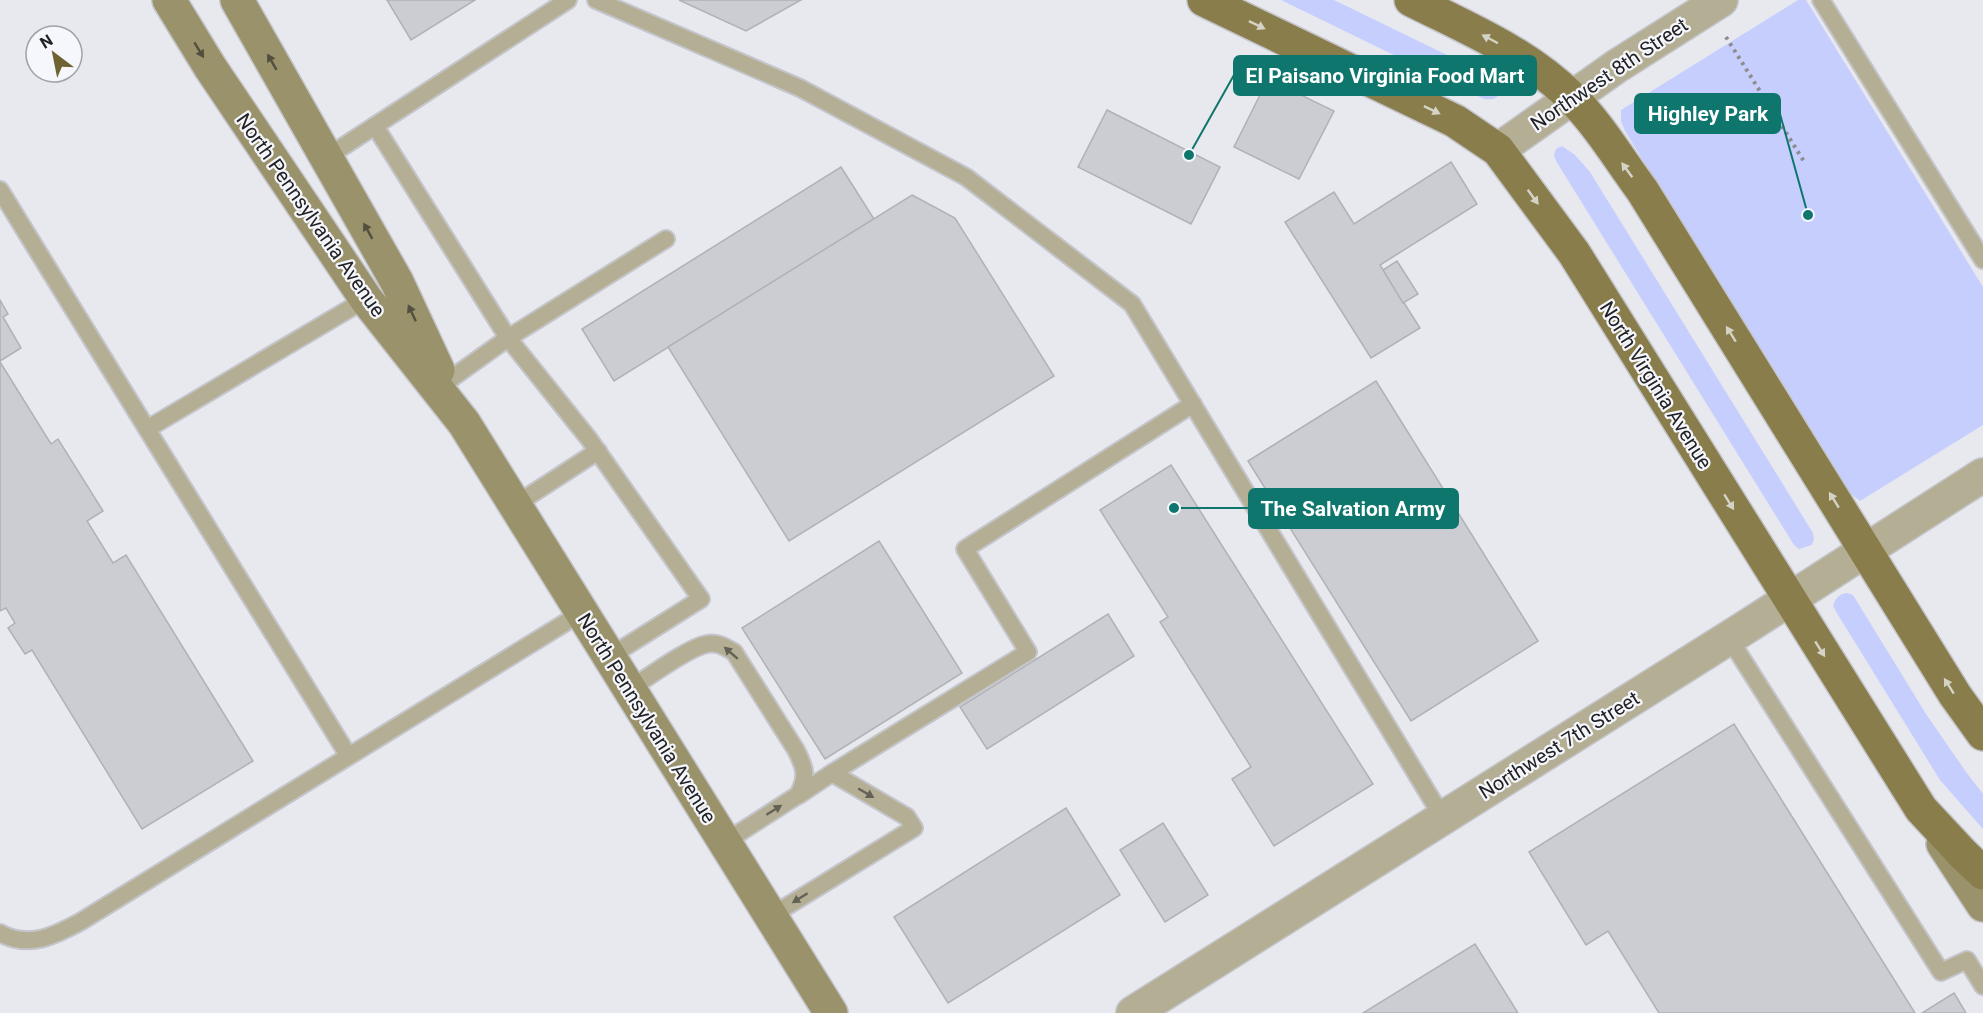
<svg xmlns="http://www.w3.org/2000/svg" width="1983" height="1013" font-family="Roboto,sans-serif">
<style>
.green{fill:#c6cefd}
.building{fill:#cccdd3;stroke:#b0b1b7;stroke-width:1.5}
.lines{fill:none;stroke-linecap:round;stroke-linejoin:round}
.lane-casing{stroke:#c4c5ca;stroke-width:20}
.street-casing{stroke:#c4c5ca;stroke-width:36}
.secondary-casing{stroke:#c4c5ca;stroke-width:36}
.primary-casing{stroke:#c4c5ca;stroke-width:36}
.path{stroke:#8c8c91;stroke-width:4;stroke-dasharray:3 4.5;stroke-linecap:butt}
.lane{stroke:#b4af94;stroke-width:16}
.street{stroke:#b4af94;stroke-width:33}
.secondary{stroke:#9a926a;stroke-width:33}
.primary{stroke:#887d4b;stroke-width:33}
.oneway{fill:#d5d2c8}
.oneway2{fill:#524f40}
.oneway3{fill:#646156}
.labels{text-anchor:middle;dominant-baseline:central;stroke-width:4.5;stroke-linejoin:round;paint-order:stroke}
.street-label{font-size:20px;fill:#222224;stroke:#f6f7fd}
.leader{fill:none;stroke:#0f766e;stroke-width:2}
.callout-dot{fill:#0f766e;stroke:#f6f7fd;stroke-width:2}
.callout{fill:#0f766e;stroke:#0f766e;stroke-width:2}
.callout-label{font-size:21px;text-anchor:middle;font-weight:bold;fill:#fff}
</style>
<rect width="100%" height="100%" fill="#e8e9ef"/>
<g class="green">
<path d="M1281 0H1334L1484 73 1498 85 1501 92C1497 99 1492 100 1484 99Z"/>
<path d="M1798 0H1806L1983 287V425L1860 501 1850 493 1840 480 1625 131 1621 121V110Z"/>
<path d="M1562 146 1575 155 1590 172 1813 533 1814 539 1812 545 1799 549 1794 545 1556 161 1554 155 1556 149Z"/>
<path d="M1847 593 1853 595 1926 714 1966 772 1983 794V829L1940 780 1835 610 1833 605C1836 598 1839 594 1847 593Z"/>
</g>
<g class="building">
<path d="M387 0H475L411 40Z"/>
<path d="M679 0H801L746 31Z"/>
<path d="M1268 79 1334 111 1299 179 1234 147Z"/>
<path d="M1107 110 1220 167 1191 224 1078 167Z"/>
<path d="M1451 162 1477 204 1380 265 1420 328 1371 358 1285 222 1334 192 1354 224Z"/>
<path d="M841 167 874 219 614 381 582 329Z"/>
<path d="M912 195 955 218 1054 376 789 541 668 347Z"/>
<path d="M1397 261 1418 294 1403 303 1383 270Z"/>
<path d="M0 300 8 314 3 317 21 348 0 361Z"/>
<path d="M0 362 51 444 58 439 103 511 87 521 113 563 126 555 253 761 142 829 32 650 25 654 8 628 15 623 6 608 0 611Z"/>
<path d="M1376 381 1538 641 1411 721 1248 461Z"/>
<path d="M1171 465 1373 784 1274 846 1232 779 1251 767 1160 622 1168 617 1100 510Z"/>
<path d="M879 541 962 673 825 759 742 628Z"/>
<path d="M1108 614 1134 656 987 749 960 707Z"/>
<path d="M1734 724 1915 1013H1659L1608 931 1586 945 1529 852Z"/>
<path d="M1066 808 1120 895 948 1003 894 917Z"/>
<path d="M1163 823 1208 895 1165 922 1120 850Z"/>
<path d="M1475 944 1518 1013H1363Z"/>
<path d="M1954 993 1966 1013H1922Z"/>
</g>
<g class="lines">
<defs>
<g id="lane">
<path d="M596 0 800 88 966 177 1132 304 1443 818"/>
<path d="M1821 0 1983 260"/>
<path d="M375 126 508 338 589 439 701 599 609 657"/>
<path d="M327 157 568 0"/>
<path d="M0 190 147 429 366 299"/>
<path d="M445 383 508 338 666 239"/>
<path d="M147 429 348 755"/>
<path d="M515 505 598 451"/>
<path d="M1729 638 1941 972 1967 960 1983 986"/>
<path d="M630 689C647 678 689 647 707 644 718 642 725 647 734 652L796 750C805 768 808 776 798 795L725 842"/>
<path d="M832 773 1028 652 965 549 1193 404"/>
<path d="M771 916 914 828 907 817 832 773 799 795"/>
<path d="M0 933C28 949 54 936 80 922L581 613"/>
</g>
<g id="street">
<path d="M1498 150 1617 66 1721 0"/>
<path d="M1133 1013 1743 629 1983 475"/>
</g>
<g id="secondary">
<path d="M169 0 210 67 366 299 464 423 831 1013"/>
<path d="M237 0 397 282 438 370"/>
<path d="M1943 844 1983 905"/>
</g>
<g id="primary">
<path d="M1204 0 1455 121 1498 150 1574 253 1921 809 1963 854 1983 873"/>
<path d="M1411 0C1467 28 1527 53 1572 98 1599 125 1619 159 1642 190L1955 695 1983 734"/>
</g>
</defs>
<use href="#lane" class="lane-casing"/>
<use href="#street" class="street-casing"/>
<use href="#secondary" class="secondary-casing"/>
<use href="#primary" class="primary-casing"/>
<path class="path" d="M1726 37 1805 163"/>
<use href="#lane" class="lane"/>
<use href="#street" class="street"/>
<use href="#secondary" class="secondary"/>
<use href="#primary" class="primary"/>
</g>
<defs><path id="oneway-solid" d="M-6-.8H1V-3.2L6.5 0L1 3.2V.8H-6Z" transform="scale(1.5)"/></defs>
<g class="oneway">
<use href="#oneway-solid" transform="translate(1257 25) rotate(26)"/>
<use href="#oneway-solid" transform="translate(1490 39) rotate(-152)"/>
<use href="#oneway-solid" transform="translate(1432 110) rotate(26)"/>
<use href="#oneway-solid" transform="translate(1627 170) rotate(-126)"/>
<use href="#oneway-solid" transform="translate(1533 197) rotate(54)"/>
<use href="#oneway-solid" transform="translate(1731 334) rotate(-122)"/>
<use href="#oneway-solid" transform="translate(1834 500) rotate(-122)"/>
<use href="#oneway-solid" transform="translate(1729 502) rotate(58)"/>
<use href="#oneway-solid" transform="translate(1820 649) rotate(58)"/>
<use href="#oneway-solid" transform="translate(1949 686) rotate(-122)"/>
</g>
<g class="oneway2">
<use href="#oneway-solid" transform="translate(199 50) rotate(59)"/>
<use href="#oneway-solid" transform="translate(272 62) rotate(-120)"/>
<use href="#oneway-solid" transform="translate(368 231) rotate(-119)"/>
<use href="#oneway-solid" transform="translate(412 313) rotate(-115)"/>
</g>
<g class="oneway3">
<use href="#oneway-solid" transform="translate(731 653) rotate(-139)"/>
<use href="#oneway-solid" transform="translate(866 793) rotate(30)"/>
<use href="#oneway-solid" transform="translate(774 810) rotate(-32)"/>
<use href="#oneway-solid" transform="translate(800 898) rotate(148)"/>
</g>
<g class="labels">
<g class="street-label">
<text transform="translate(1609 74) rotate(-34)">Northwest 8th Street</text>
<text transform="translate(311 215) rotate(55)">North Pennsylvania Avenue</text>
<text transform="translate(1656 385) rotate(58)">North Virginia Avenue</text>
<text transform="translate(647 718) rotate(58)">North Pennsylvania Avenue</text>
<text transform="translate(1559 745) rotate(-32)">Northwest 7th Street</text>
</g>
</g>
<path class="leader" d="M1189 155L1234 75M1808 215L1780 114M1174 508L1249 508"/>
<g class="callout-dot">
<circle cx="1189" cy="155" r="6"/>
<circle cx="1808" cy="215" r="6"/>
<circle cx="1174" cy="508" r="6"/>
</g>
<g class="callout">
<rect x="1234" y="56" width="302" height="39" rx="6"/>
<rect x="1635" y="94" width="145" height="39" rx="6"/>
<rect x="1249" y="489" width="209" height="39" rx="6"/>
</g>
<g class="callout-label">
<text x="1385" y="83">El Paisano Virginia Food Mart</text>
<text x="1708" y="121">Highley Park</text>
<text x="1353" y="516">The Salvation Army</text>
</g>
<g transform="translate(54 54) rotate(328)"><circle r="28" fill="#f6f7fd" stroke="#a1a2a6" stroke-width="1.5"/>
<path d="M0-4.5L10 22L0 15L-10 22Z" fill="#6f6431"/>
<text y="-9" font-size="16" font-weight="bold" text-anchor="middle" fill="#222224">N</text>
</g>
</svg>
